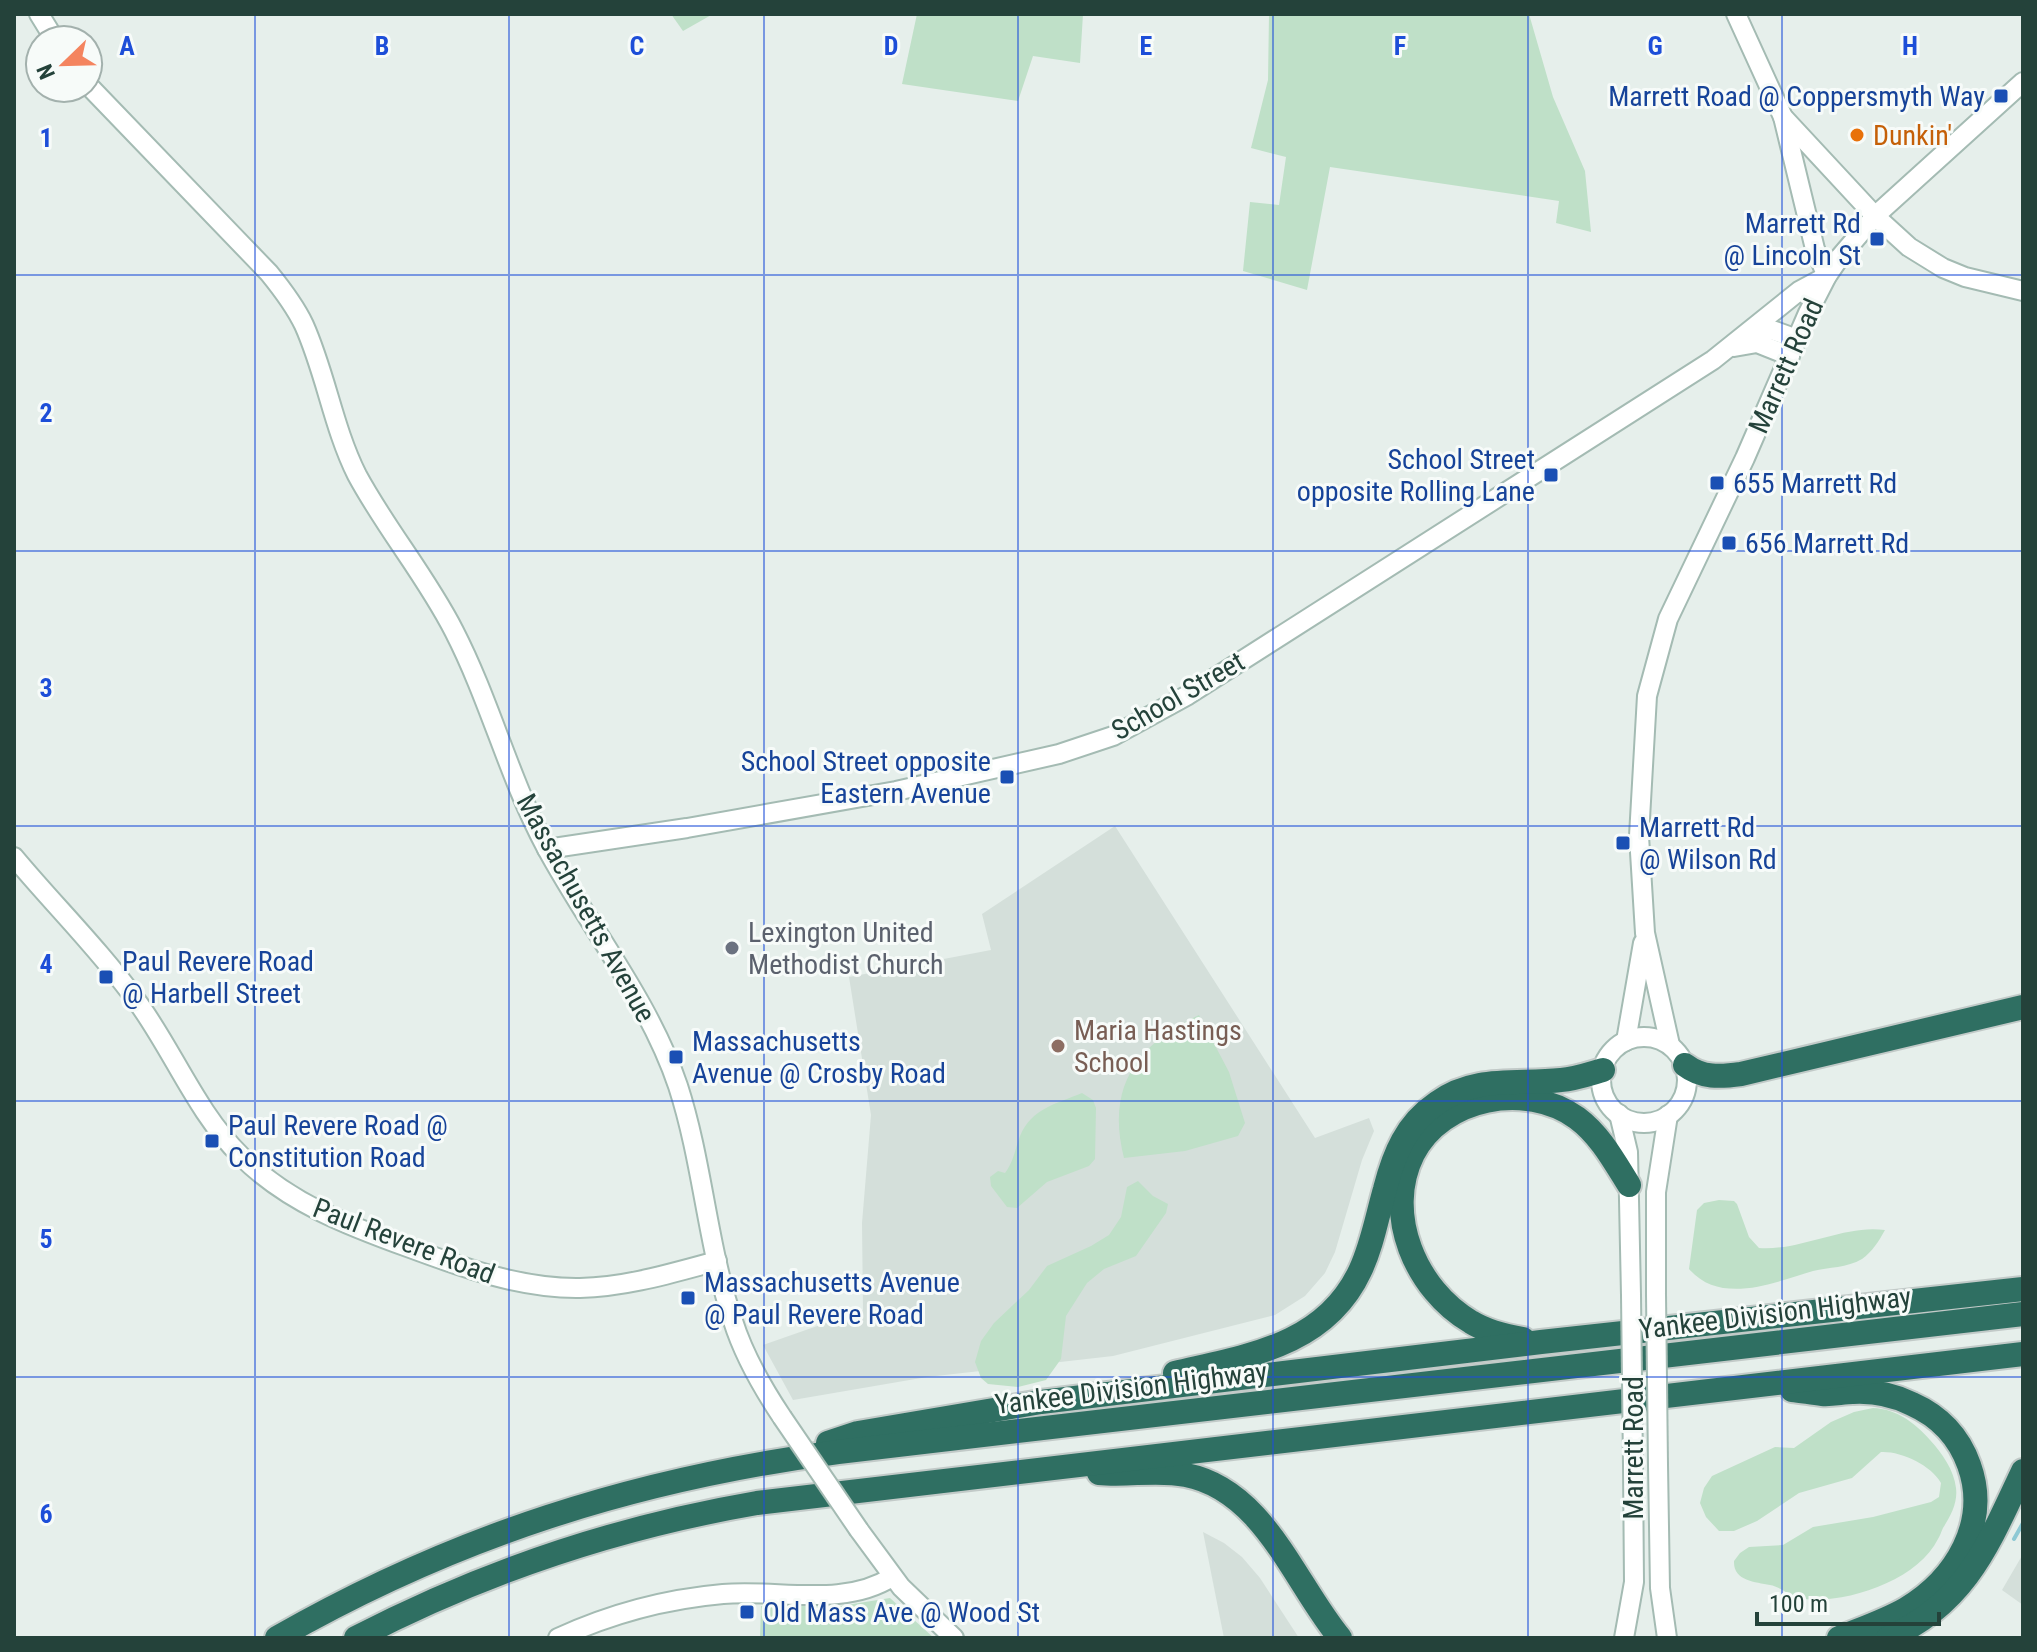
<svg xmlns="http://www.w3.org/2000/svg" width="2037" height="1652" font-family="'Roboto Condensed',sans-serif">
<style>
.built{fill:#d4dfda}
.green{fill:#bfe0c8}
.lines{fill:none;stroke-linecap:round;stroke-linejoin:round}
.stream{stroke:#8ec9d4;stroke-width:4}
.secondary-casing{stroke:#a4bbb3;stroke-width:22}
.highway-casing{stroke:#c2cac8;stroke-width:28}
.secondary{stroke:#fff;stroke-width:18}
.highway{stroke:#2f6f62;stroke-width:24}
.secondary-bridge-casing{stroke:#a4bbb3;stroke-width:22;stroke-linecap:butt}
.secondary-bridge{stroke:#fff;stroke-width:18}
.grid{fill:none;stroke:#1d4ed8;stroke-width:2;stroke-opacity:0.55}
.transit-dot{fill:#1a4fb4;stroke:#f7fbf9;stroke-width:3}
.food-dot{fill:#e8710a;stroke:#f7fbf9;stroke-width:3}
.worship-dot{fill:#6b7280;stroke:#f7fbf9;stroke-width:3}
.education-dot{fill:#8d6e63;stroke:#f7fbf9;stroke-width:3}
.labels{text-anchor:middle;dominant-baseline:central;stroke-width:6;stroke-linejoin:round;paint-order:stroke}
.transit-label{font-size:28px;fill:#164399;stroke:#f7fbf9;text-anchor:start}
.food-label{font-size:28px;fill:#c56008;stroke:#f7fbf9;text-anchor:start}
.street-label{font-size:28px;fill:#24423a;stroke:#f7fbf9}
.worship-label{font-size:28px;fill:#5b616d;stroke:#f7fbf9;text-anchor:start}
.education-label{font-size:28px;fill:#785e54;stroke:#f7fbf9;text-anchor:start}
.grid-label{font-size:26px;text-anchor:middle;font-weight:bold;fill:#1d4ed8;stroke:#f7fbf9;stroke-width:6;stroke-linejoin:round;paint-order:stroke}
</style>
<rect width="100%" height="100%" fill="#e6efeb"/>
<g class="built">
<path d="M1115 826 1315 1138 1369 1118 1374 1131 1362 1160 1335 1252 1325 1273 1305 1296 1275 1315 1113 1356 927 1377 793 1400 763 1345 863 1310 862 1223 871 1115 849 977 991 950 982 914Z"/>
<path d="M1203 1532 1224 1543 1242 1557 1260 1578 1299 1638H1224Z"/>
<path d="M2023 1554V1605L2002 1590Z"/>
</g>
<g class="green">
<path d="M671 14H713L683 31Z"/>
<path d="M917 14H1083L1080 63 1033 56 1018 101 902 84Z"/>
<path d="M1269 14H1529L1553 97 1585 171 1591 232 1556 223 1559 201 1330 167 1307 290 1243 271 1250 202 1279 205 1286 157 1251 148 1268 80Z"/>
<path d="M1199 1015 1229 1072 1245 1123 1238 1136 1185 1151 1124 1158C1106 1087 1136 1045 1199 1015Z"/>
<path d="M1082 1093 1093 1100 1096 1108 1095 1159 1089 1166 1047 1182 1017 1208 1007 1207 991 1186 990 1177 998 1171 1005 1173C1014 1161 1015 1149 1020 1136 1032 1108 1056 1104 1082 1093Z"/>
<path d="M1138 1181 1153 1196 1168 1204 1166 1213 1136 1256 1104 1269 1087 1283 1066 1316 1061 1359 1046 1380 1018 1387 988 1384 981 1378 975 1362 981 1341 994 1323 1029 1290 1047 1266 1091 1246 1109 1235 1121 1217 1127 1187Z"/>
<path d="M1719 1200 1734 1201 1737 1204 1749 1237 1759 1248C1801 1251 1845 1224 1885 1230 1879 1241 1872 1252 1862 1259 1847 1268 1829 1267 1813 1271 1775 1282 1721 1306 1689 1269L1697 1210 1704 1203Z"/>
<path d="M1873 1408C1897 1409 1915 1423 1930 1440 1942 1453 1954 1470 1956 1488 1958 1503 1950 1517 1943 1528 1941 1532 1940 1536 1938 1539 1918 1580 1847 1604 1804 1599 1791 1598 1782 1587 1770 1585 1755 1582 1733 1581 1734 1561L1740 1553 1749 1547 1783 1545 1813 1527 1873 1517 1931 1502 1939 1497 1941 1483C1931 1465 1901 1451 1881 1452L1852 1478 1799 1493 1757 1521 1734 1531H1719L1706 1517 1700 1503 1704 1488 1712 1476 1775 1447 1794 1448 1831 1422 1854 1412Z"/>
<path d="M890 1598 934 1638H760L761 1606 778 1604 834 1607Z"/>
</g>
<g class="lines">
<path class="stream" d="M2014 1539 2023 1523"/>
<defs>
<g id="secondary">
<path d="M39 14 55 40"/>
<path d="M1736 14 1783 117 1875 216 1909 247 1943 268 1965 277 2023 291"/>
<path d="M88 85 269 273C282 289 295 306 304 325 326 374 333 427 357 475 386 529 426 576 454 631 490 701 509 778 546 847 589 927 649 1000 678 1086 703 1163 707 1245 733 1321 744 1356 762 1387 782 1417"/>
<path d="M1751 332 1772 330 1797 339"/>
<path d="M1734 347 1757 343 1790 356"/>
<path d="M547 849 687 828 896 791 1059 754 1113 736 1188 695 1713 360 1799 291 1827 276 1815 249 1783 117"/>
<path d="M14 857C54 905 99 949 136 1000 173 1050 196 1112 241 1156 288 1203 349 1226 410 1248 464 1268 522 1289 580 1288 627 1287 672 1273 717 1261"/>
<circle cx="1644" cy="1080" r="43"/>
<path d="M1626 1041 1643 943"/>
<path d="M1670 1045 1645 933 1639 836 1647 696 1668 619 1745 458 1808 313 1827 276 1840 257 1875 216 2023 82"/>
<path d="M1619 1114 1628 1152 1631 1295"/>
<path d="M1656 1294V1192L1668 1115"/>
<path d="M1658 1465 1660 1588 1667 1638"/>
<path d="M859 1530 901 1587 954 1638"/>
<path d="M558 1638C610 1614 666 1599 723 1594 778 1589 843 1608 892 1577"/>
<path d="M1624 1638 1634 1582 1633 1466"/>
</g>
<g id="highway">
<path d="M1685 1065C1702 1078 1720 1077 1741 1074L2023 1007"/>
<path d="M1523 1339C1505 1336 1487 1332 1471 1322 1416 1290 1383 1214 1413 1154 1442 1097 1526 1081 1577 1118 1600 1135 1614 1161 1629 1185"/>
<path d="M1175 1373C1247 1356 1325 1346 1360 1271 1372 1246 1377 1217 1385 1189 1394 1154 1406 1124 1437 1103 1475 1075 1518 1085 1561 1080 1575 1079 1589 1074 1603 1070"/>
<path d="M1792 1390C1802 1391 1812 1393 1822 1394 1832 1395 1843 1392 1853 1392 1873 1391 1894 1395 1912 1404 1939 1416 1959 1437 1969 1465 1990 1523 1956 1579 1906 1609 1885 1621 1861 1629 1839 1638"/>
<path d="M828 1443 858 1433 1041 1402 1541 1342 2023 1289"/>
<path d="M1099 1473C1128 1476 1157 1469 1186 1475 1264 1490 1295 1584 1340 1638"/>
<path d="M277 1638C455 1536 635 1479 838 1452L2023 1314"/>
<path d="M356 1638C483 1572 617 1527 757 1503L2023 1354"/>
<path d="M1888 1638C1966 1604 1989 1543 2023 1471"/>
</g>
</defs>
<use href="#secondary" class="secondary-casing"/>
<use href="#highway" class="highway-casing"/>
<use href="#secondary" class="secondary"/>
<use href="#highway" class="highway"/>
<defs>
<g id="secondary-bridge">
<path d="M1656 1294 1658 1465"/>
<path d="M1631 1295 1633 1466"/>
<path d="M782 1417 859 1530"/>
</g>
</defs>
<use href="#secondary-bridge" class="secondary-bridge-casing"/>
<use href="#secondary-bridge" class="secondary-bridge"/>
</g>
<path class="grid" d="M255 14V1638M509 14V1638M764 14V1638M1018 14V1638M1273 14V1638M1528 14V1638M1782 14V1638M14 275H2023M14 551H2023M14 826H2023M14 1101H2023M14 1377H2023"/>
<g class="transit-dot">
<rect x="1993" y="88" width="16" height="16" rx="4"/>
<rect x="1869" y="231" width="16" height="16" rx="4"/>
<rect x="1543" y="467" width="16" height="16" rx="4"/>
<rect x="1709" y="475" width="16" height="16" rx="4"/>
<rect x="1721" y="535" width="16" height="16" rx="4"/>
<rect x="999" y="769" width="16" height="16" rx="4"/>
<rect x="1615" y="835" width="16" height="16" rx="4"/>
<rect x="98" y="969" width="16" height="16" rx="4"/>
<rect x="668" y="1049" width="16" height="16" rx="4"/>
<rect x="204" y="1133" width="16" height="16" rx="4"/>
<rect x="680" y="1290" width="16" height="16" rx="4"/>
<rect x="739" y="1604" width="16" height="16" rx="4"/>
</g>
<circle class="food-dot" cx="1857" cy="135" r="8"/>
<circle class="worship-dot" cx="732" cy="948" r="8"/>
<circle class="education-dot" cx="1058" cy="1046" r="8"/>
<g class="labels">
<g class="transit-label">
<text x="1985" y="96" text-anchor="end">Marrett Road @ Coppersmyth Way</text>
<text x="1861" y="223" text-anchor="end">Marrett Rd<tspan x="1861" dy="32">@ Lincoln St</tspan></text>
<text x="1535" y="459" text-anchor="end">School Street<tspan x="1535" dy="32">opposite Rolling Lane</tspan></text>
<text x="1733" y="483">655 Marrett Rd</text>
<text x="1745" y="543">656 Marrett Rd</text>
<text x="991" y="761" text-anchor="end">School Street opposite<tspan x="991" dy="32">Eastern Avenue</tspan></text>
<text x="1639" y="827">Marrett Rd<tspan x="1639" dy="32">@ Wilson Rd</tspan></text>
<text x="122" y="961">Paul Revere Road<tspan x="122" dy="32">@ Harbell Street</tspan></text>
<text x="692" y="1041">Massachusetts<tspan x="692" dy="32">Avenue @ Crosby Road</tspan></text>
<text x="228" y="1125">Paul Revere Road @<tspan x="228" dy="32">Constitution Road</tspan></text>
<text x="704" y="1282">Massachusetts Avenue<tspan x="704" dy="32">@ Paul Revere Road</tspan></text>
<text x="763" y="1612">Old Mass Ave @ Wood St</text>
</g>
<g class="food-label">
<text x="1873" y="135">Dunkin'</text>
</g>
<g class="street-label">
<text transform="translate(1786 366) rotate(-66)">Marrett Road</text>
<text transform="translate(1178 696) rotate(-30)">School Street</text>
<text transform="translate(586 908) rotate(61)">Massachusetts Avenue</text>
<text transform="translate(404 1241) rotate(21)">Paul Revere Road</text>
<text transform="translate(1775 1313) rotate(-7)">Yankee Division Highway</text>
<text transform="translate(1131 1388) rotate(-7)">Yankee Division Highway</text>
<text transform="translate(1633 1448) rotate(-90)">Marrett Road</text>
</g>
<g class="worship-label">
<text x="748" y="932">Lexington United<tspan x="748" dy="32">Methodist Church</tspan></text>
</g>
<g class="education-label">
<text x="1074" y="1030">Maria Hastings<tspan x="1074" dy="32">School</tspan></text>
</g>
</g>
<g class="grid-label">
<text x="127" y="55">A</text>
<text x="382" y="55">B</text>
<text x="637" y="55">C</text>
<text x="891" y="55">D</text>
<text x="1146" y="55">E</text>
<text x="1400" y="55">F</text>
<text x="1655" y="55">G</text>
<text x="1910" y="55">H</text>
<text x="46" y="147">1</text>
<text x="46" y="422">2</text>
<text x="46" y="697">3</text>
<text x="46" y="973">4</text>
<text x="46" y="1248">5</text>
<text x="46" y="1523">6</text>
</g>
<rect width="2037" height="1652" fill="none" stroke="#24423a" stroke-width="32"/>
<g transform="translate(64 64) rotate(247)"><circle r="38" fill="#f7fbf9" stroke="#a3b1ad" stroke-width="2"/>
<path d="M0-6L14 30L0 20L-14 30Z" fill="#f4845f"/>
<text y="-12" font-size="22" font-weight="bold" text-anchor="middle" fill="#24423a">N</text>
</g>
<path d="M1757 1612v12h182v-12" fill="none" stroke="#24423a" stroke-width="4"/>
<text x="1769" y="1612" font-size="24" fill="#24423a" stroke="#f7fbf9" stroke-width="6" paint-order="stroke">100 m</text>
</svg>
